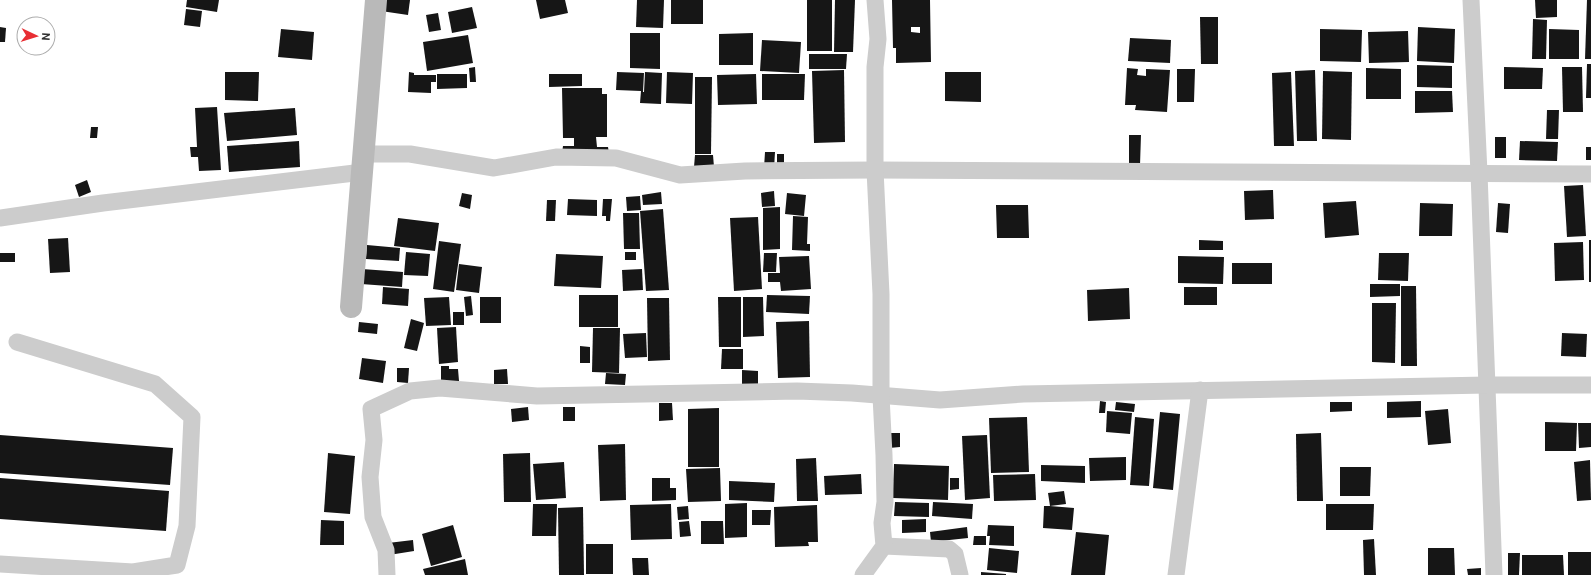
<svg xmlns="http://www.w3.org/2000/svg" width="1591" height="575" font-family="Roboto,sans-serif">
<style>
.building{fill:#161616;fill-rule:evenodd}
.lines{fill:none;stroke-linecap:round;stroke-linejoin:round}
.street{stroke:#ccc;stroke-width:17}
.secondary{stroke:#b9b9b9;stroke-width:22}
</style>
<rect width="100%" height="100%" fill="#fff"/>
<g class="building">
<path d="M187 0H219L217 12 186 7Z"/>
<path d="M383 0H410L408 15 381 11Z"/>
<path d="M536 0H565L568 13 540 19Z"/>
<path d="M637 0H664L663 28 636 27Z"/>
<rect x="671" y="0" width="32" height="24"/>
<rect x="807" y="0" width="25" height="51"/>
<path d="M835 0H855L853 52H834Z"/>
<path d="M892 0H930L931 62 896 63V48H893ZM911 27H920V33L911 32Z"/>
<path d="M1535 0H1557V17L1536 18Z"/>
<path d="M1587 0H1591V59H1585Z"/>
<path d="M472 7 477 28 452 33 448 12Z"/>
<path d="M186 9 202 11 200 27 184 25Z"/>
<path d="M438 13 441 30 429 32 426 15Z"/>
<path d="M1200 17H1218V64H1201Z"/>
<path d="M1533 19 1547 20 1546 59H1532Z"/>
<path d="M0 27 6 28 5 42H0Z"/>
<path d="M1418 27 1455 29 1454 63 1417 61Z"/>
<path d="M281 29 314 32 312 60 278 57Z"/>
<path d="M1320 29 1362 30 1361 62 1320 61Z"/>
<path d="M1549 29 1579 30V59H1549Z"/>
<path d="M1408 31 1409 62 1369 63 1368 32Z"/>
<path d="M630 33H660V69L630 68Z"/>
<path d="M753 33V65H719V34Z"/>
<path d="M468 35 473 63 427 71 423 42Z"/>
<path d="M1130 38 1171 40 1170 63 1128 61Z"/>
<path d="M762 40 801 42 799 73 760 71Z"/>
<path d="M809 54H847L846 69H809Z"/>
<path d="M1587 64H1591V98H1586Z"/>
<path d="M1417 65 1452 66V88L1417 87Z"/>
<path d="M475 67 476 82H470L469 68Z"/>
<path d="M1504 67 1543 68 1542 89H1504Z"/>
<path d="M1562 67H1582L1583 112H1563Z"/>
<path d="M1127 68 1138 69 1137 75 1146 76V69L1170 70 1167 112 1135 110 1136 105H1125Z"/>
<path d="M1366 68 1401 69V99H1366Z"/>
<path d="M1177 69H1195L1194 102H1177Z"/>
<path d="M844 70 845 142 814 143 812 71Z"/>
<path d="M1315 70 1317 141H1297L1295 71Z"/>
<path d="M1323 71 1352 72 1351 140 1322 139Z"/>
<path d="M225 72H259L258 101 225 100Z"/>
<path d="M409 72 414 73V75H436V82H431V93L408 92Z"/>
<path d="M617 72 644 73 643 92H644L645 72 662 73 661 104 640 103 641 91 616 90Z"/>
<path d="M667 72 693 73 692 104 666 103Z"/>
<path d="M945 72H981V102L945 101Z"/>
<path d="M1291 72 1294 146H1274L1272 73Z"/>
<path d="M437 74H467V88L437 89Z"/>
<path d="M549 74H582V86L549 87Z"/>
<path d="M756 74 757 104 718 105 717 75Z"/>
<path d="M762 74H805L804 100H762Z"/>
<path d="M695 77H712L711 154H695Z"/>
<path d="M562 88H602V94H607V137H596L597 147H608L609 153H562L563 146H574V138H563Z"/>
<path d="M1415 91H1452L1453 112 1415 113Z"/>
<path d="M217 107 221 170 199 171 198 157H191L190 147H197L195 108Z"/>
<path d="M295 108 297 135 227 141 224 113Z"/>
<path d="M1547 110H1559L1558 139H1546Z"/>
<path d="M91 127H98L97 138H90Z"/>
<path d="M1129 135H1141L1140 165 1129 164Z"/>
<rect x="1495" y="137" width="11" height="21"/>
<path d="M299 141 300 167 229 172 227 146Z"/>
<path d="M1520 141 1558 142 1557 161 1519 160Z"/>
<rect x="1586" y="147" width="5" height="13"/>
<path d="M765 152H775L774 169 764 168Z"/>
<rect x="777" y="154" width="7" height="12"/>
<path d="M695 155H713L714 167H694Z"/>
<path d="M87 180 91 192 79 197 75 185Z"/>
<path d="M1583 185 1586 236 1567 237 1564 186Z"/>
<path d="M1273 190 1274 219 1245 220 1244 191Z"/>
<path d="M774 191 775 206 762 207 761 193Z"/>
<path d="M661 192 662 204 643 205 642 195Z"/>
<path d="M462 193 472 195 470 209 459 206Z"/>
<path d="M787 193 806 195 804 216 785 214Z"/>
<path d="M640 196 641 210 627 211 626 197Z"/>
<path d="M568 199 597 200V216L567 215Z"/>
<path d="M603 199H612L610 221H606V216H602Z"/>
<path d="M547 200H556L555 221H546Z"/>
<path d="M1356 201 1359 235 1325 238 1323 203Z"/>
<path d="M1420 203 1453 204 1452 236H1419Z"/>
<path d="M1498 203 1510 204 1508 233 1496 232Z"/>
<path d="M996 205H1028L1029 238H997Z"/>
<path d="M780 207V249L763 250V208Z"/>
<path d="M663 209 669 290 646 291 640 211Z"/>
<path d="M623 213H639L640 249H624Z"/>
<path d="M793 216 808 217 807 244H810V251L792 250Z"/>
<path d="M758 217 762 289 734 291 730 218Z"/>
<path d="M398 218 439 223 435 251 394 246Z"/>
<path d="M68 238 70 272 50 273 48 239Z"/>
<path d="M1199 240 1223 241V250H1199Z"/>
<rect x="1589" y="240" width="2" height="42"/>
<path d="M439 241 461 244 454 292 433 289Z"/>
<path d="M1583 242 1584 280 1555 281 1554 243Z"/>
<path d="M367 245 400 248 399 261 366 259Z"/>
<path d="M406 252 430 254 428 276 404 275Z"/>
<rect x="625" y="252" width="11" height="8"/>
<rect x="0" y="253" width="15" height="9"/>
<path d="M764 253H777L776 272H763Z"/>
<path d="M1379 253H1409L1408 281 1378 280Z"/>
<path d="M556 254 603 256 601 288 554 286Z"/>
<path d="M809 256 811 289 781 291 780 282H768V273H780L779 257Z"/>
<path d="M1178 256 1224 257 1223 284 1178 283Z"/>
<rect x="1232" y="263" width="40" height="21"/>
<path d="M459 264 482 267 479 293 456 290Z"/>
<path d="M362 269 403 272 402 287 361 284Z"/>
<path d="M642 269 643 290 623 291 622 270Z"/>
<path d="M1370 284H1400V296L1370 297Z"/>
<path d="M1401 286H1416L1417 366H1401Z"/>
<path d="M383 287 409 289 408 306 382 304Z"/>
<rect x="1184" y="287" width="33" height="18"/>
<path d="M1129 288 1130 319 1088 321 1087 290Z"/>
<rect x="579" y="295" width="39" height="32"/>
<path d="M767 295 810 296 809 314 766 312Z"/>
<path d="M471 296 473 315 466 316 464 297Z"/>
<path d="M449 297 451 325 426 326 424 298Z"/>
<rect x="480" y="297" width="21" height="26"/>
<path d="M718 297H741V347H719Z"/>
<path d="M743 297H763L764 336 743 337Z"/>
<path d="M647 298H669L670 360 648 361Z"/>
<path d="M1372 303H1396L1395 363 1372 362Z"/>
<rect x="453" y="312" width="11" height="13"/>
<path d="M411 319 424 323 417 351 404 348Z"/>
<path d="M809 321 810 377 778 378 776 322Z"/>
<path d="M359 322 378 324 377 334 358 332Z"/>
<path d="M456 327 458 362 439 364 437 328Z"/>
<path d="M593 328H620L619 373 592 372Z"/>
<path d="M646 333 647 357 625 358 623 334Z"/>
<path d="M1562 333 1587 334 1586 357 1561 356Z"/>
<path d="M580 346 590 347V363H580Z"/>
<path d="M722 349H743V369H721Z"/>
<path d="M362 358 386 361 383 383 359 379Z"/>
<path d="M441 366H449V369H458L459 381H441Z"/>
<path d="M397 368H409L408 383 397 382Z"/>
<path d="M507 369 508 384H494V370Z"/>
<path d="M742 370 758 371V386H742Z"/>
<path d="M606 373 626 374 625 385 605 384Z"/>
<path d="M1100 401 1106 402 1105 413H1099Z"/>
<path d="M1421 401V417L1387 418V402Z"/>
<path d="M1116 402 1135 404 1134 412 1115 410Z"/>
<path d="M1330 402H1352V411L1330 412Z"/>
<path d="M659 403H672L673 420 659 421Z"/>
<path d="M528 407 529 420 512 422 511 409Z"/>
<rect x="563" y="407" width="12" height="14"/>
<path d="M719 408V467H688V409Z"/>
<path d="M1448 409 1451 443 1428 445 1425 411Z"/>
<path d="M1107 411 1132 413 1130 434 1106 432Z"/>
<path d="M1160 412 1180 414 1173 490 1153 488Z"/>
<path d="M1027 417 1029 472 991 473 989 418Z"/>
<path d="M1135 417 1154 419 1149 486 1130 485Z"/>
<path d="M1545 422 1577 423 1576 451H1545Z"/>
<path d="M1578 423H1591V447L1579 448Z"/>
<path d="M889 433H900V447L889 448Z"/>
<path d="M1321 433 1323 501H1297L1296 434Z"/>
<path d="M0 435 173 448 170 485 0 473Z"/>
<path d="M987 435 990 498 965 500 962 436Z"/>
<path d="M625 444 626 500 600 501 598 445Z"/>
<path d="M328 453 355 456 350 514 324 512Z"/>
<path d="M530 453 531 502H504L503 454Z"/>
<path d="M1126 457V480L1090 481 1089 458Z"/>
<path d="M816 458 818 501H797L796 459Z"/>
<path d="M1590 460 1591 500 1577 501 1574 462Z"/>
<path d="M564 462 566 498 536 500 533 464Z"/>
<path d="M894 464 949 466 948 500 893 498Z"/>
<path d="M1041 465 1085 466V483L1041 481Z"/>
<path d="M1340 467H1371L1370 496H1340Z"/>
<path d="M720 468 721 501 688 502 686 469Z"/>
<path d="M861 474 862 494 825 495 824 476Z"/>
<path d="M1035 474 1036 500 994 501 993 475Z"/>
<path d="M0 478 169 491 166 531 0 519Z"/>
<path d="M652 478H670V488H676V500L652 501Z"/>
<path d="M950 478H959V489L950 490Z"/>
<path d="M729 481 775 483 774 502 729 500Z"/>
<path d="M1064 491 1066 504 1050 506 1074 508 1072 530 1043 528 1044 506H1050L1048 493Z"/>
<path d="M895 502 929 503V517L894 516Z"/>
<path d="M933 502 973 504 972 519 932 516Z"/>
<path d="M747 503V537L725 538V504Z"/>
<path d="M533 504H557L556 536H532Z"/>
<path d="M671 504 672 539 631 540 630 505Z"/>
<path d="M1326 504H1374L1373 530H1326Z"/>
<path d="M817 505 818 542H808L809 546 775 547 774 507Z"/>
<path d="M688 506 689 519 678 520 677 507Z"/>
<path d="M583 507 584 575H559L558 508Z"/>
<path d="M752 510H771L770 525H752Z"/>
<path d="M926 519V532L902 533V520Z"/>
<path d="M321 520 344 521V545H320Z"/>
<path d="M689 521 691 536 680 537 679 522Z"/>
<path d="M701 521H723L724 544H701Z"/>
<path d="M453 525 462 557 431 566 422 534Z"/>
<path d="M988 525 1014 526V546L989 545 990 536H987Z"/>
<path d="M967 527 968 538 931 542 930 532Z"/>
<path d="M1076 532 1109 535 1105 575H1071Z"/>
<path d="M974 536H986V545H973Z"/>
<path d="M1374 539 1376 575H1364L1363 540Z"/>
<path d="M413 540 414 551 389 555 388 543Z"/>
<rect x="586" y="544" width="27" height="30"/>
<path d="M989 548 1019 551 1017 573 987 570Z"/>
<path d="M1428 548H1454L1455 575H1428Z"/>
<rect x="1568" y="552" width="23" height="23"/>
<path d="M1508 553H1520L1519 575H1508Z"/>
<path d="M1522 555H1563L1564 575H1522Z"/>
<path d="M632 558H648L649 575H633Z"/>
<path d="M465 559 468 575H425L423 569Z"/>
<path d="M1481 568V575H1468L1467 569Z"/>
<path d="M981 572 1006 574V575H981Z"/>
</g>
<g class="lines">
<g class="street">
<path d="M1471 0 1479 173 1494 575"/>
<path d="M364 154H410L494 168 556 157 616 158 680 175 745 171 875 170 1591 174"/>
<path d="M0 218 103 203 363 172"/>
<path d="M884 546 949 549 955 554 960 575"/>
<path d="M0 564 133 572 177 565 187 526 192 417 155 384 17 342"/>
<path d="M387 575 386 550 373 517 370 477 374 440 371 409 410 391 440 388 537 396 797 391 852 393 940 400 1023 394 1487 385H1591"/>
<path d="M863 575 884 546 882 523 885 502 884 455 881 396V294L875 170V67L878 39 875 0"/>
<path d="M1176 575 1200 390"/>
</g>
<path class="secondary" d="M351 307 376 0"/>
</g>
<g transform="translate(36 36) rotate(94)"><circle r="19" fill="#ffffff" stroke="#acacac"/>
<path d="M0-3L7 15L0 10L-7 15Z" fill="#e82e33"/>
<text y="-6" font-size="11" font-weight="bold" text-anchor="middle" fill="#2f2f2f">N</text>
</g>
</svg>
